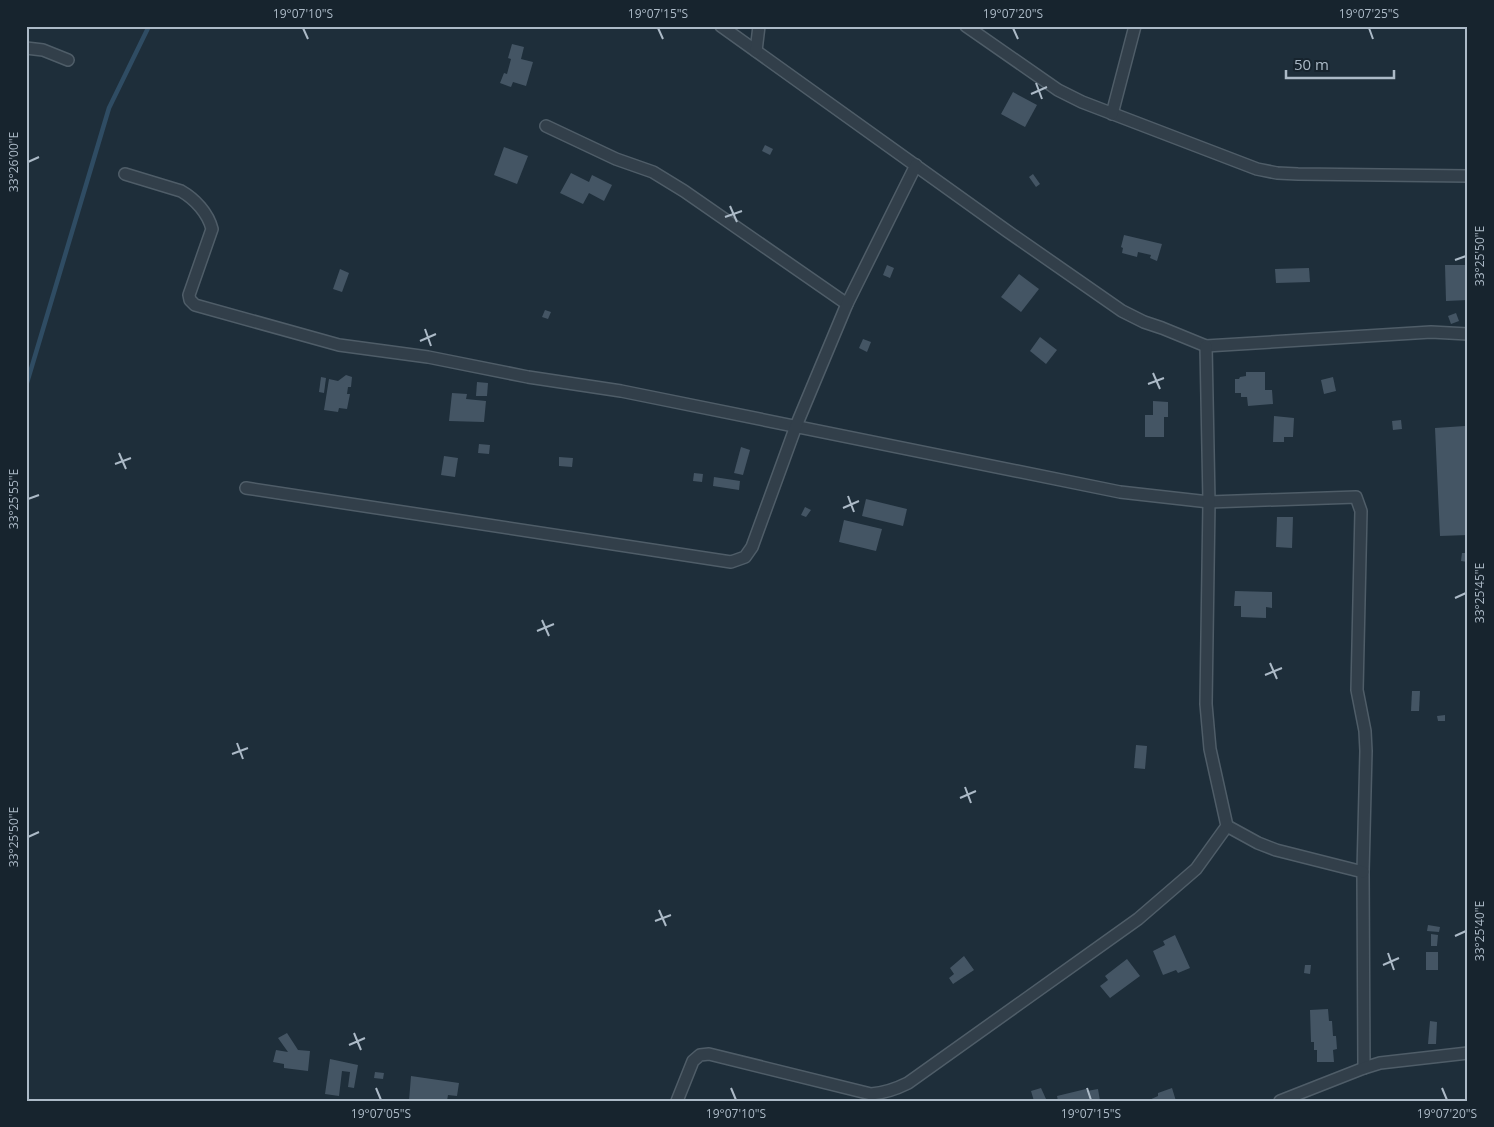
<svg xmlns="http://www.w3.org/2000/svg" width="1494" height="1127" font-family="'Open Sans',sans-serif">
<style>
.lines{fill:none;stroke-linecap:round;stroke-linejoin:round}
.stream{stroke:#2f4c63;stroke-width:4.5}
.building{fill:#445564}
.minor-casing{stroke:#4f5d68;stroke-width:14}
.minor{stroke:#323f4a;stroke-width:11}
.ticks{fill:none;stroke:#acbac7;stroke-width:2}
.neatline{fill:none;stroke:#acbac7;stroke-width:2}
.ticks-label{font-size:12px;text-anchor:middle;fill:#acbac7}
</style>
<rect width="100%" height="100%" fill="#1e2e3a"/>
<g class="lines">
<path class="stream" d="M26 386 109 108 149 26"/>
</g>
<g class="building">
<path d="M512 44 524 47 521 59 533 62 526 86 513 82 511 87 500 83 504 73 507 74 511 59 508 58Z"/>
<path d="M1013 92 1037 105 1025 127 1001 114Z"/>
<path d="M765 145 773 149 770 155 762 151Z"/>
<path d="M504 147 528 156 517 184 494 175Z"/>
<path d="M571 173 589 182 592 175 612 185 604 201 589 193 583 204 560 193Z"/>
<path d="M1033 174 1040 184 1036 187 1029 177Z"/>
<path d="M1124 235 1162 244 1157 261 1150 258 1151 255 1138 252 1137 257 1122 253 1123 248 1121 247Z"/>
<path d="M887 265 894 268 890 278 883 275Z"/>
<path d="M1445 265H1468V300L1446 301Z"/>
<path d="M1309 268 1310 282 1276 283 1275 269Z"/>
<path d="M340 269 349 273 342 292 333 289Z"/>
<path d="M1019 274 1039 289 1021 312 1001 297Z"/>
<path d="M545 310 551 312 548 319 542 317Z"/>
<path d="M1456 313 1459 321 1451 324 1448 316Z"/>
<path d="M1040 337 1057 350 1046 364 1030 351Z"/>
<path d="M863 339 871 342 867 352 859 348Z"/>
<path d="M1246 372H1265V390H1272L1273 404 1248 406 1247 397H1241V393H1235V379H1239L1240 377 1246 376Z"/>
<path d="M346 375 352 377 351 387H348L347 394H350L347 409 339 408 338 412 324 410 329 379 338 381Z"/>
<path d="M321 377 326 378 324 393 319 392Z"/>
<path d="M1333 377 1336 391 1324 394 1321 380Z"/>
<path d="M477 382 488 383 487 396H476Z"/>
<path d="M452 393 467 394 466 399 486 401 484 422 449 421Z"/>
<path d="M1153 401 1168 402V417H1164V437H1145V415H1153Z"/>
<path d="M1274 416 1294 418 1293 437H1284V442H1273Z"/>
<path d="M1401 420 1402 429 1393 430 1392 421Z"/>
<path d="M1465 426V430L1468 429V446H1466L1468 535 1440 536 1435 428Z"/>
<path d="M479 444 490 445 489 454 478 453Z"/>
<path d="M741 447 750 450 743 475 734 473Z"/>
<path d="M444 456 458 458 455 477 441 475Z"/>
<path d="M559 457 573 458 572 467 559 466Z"/>
<path d="M694 473 703 474 702 482 693 481Z"/>
<path d="M714 477 740 481 739 490 713 486Z"/>
<path d="M866 499 907 509 903 526 862 516Z"/>
<path d="M805 507 811 510 806 517 801 515Z"/>
<path d="M1277 517H1293L1292 548 1276 547Z"/>
<path d="M844 520 882 529 876 551 839 542Z"/>
<path d="M1462 553H1468V562L1461 561Z"/>
<path d="M1235 591 1272 592V608L1266 607V618L1241 617V606H1234Z"/>
<path d="M1412 691H1420L1419 711H1411Z"/>
<path d="M1445 715V721H1438L1437 716Z"/>
<path d="M1136 745 1147 746 1145 769 1134 768Z"/>
<path d="M1428 925 1440 927 1439 932 1427 931Z"/>
<path d="M1431 934 1438 935 1437 946H1431Z"/>
<path d="M1175 935 1190 968 1178 973 1176 970 1163 975 1153 951 1165 945 1163 941Z"/>
<rect x="1426" y="952" width="12" height="18"/>
<path d="M964 956 974 970 953 984 949 978 954 974 950 968Z"/>
<path d="M1127 959 1140 976 1110 998 1100 986 1108 980 1105 976Z"/>
<path d="M1305 965H1311L1310 974 1304 973Z"/>
<path d="M1328 1009 1329 1021H1332L1333 1036H1336L1337 1049 1333 1050 1334 1062H1317V1050H1314V1042H1311L1310 1010Z"/>
<path d="M1430 1021 1437 1022 1436 1044H1428Z"/>
<path d="M287 1033 298 1050 310 1051 308 1071 284 1068V1064L273 1062 276 1050 288 1052 278 1038Z"/>
<path d="M330 1059 358 1065 354 1088 348 1087 350 1072 342 1071 339 1096 325 1094Z"/>
<path d="M375 1072 384 1073 383 1079 374 1078Z"/>
<path d="M411 1076 459 1083 457 1096 448 1095 447 1101H409Z"/>
<path d="M1041 1088 1046 1099 1034 1101 1031 1091Z"/>
<path d="M1172 1088 1176 1101H1147L1158 1096V1093Z"/>
<path d="M1086 1089 1087 1091 1098 1089 1100 1101H1058L1057 1096Z"/>
</g>
<g class="lines">
<defs>
<g id="minor">
<path d="M721 26 1007 231 1122 311 1144 322 1162 328 1206 346 1431 332 1468 334"/>
<path d="M966 26 1058 90 1082 102 1257 169 1277 173 1298 174 1468 176"/>
<path d="M26 48 43 50 68 60"/>
<path d="M756 51 759 26"/>
<path d="M1112 114 1135 26"/>
<path d="M546 126 616 159 653 172 684 191 847 304"/>
<path d="M125 174 181 191C195 199 208 213 212 229L189 295 190 300 195 305 339 345 428 357 528 377 621 391 1120 492 1209 502 1356 497 1361 511 1357 690 1365 731 1366 751 1363 872 1364 1068"/>
<path d="M246 488 731 562 745 557 752 547 796 426 847 304 916 165"/>
<path d="M1227 826 1258 843 1276 850 1363 872"/>
<path d="M677 1101 693 1061 700 1055 709 1054 871 1094C885 1093 896 1089 908 1083L1138 919 1196 869 1227 826 1210 749 1206 704 1209 502 1206 346"/>
<path d="M1280 1101 1364 1068 1380 1063 1468 1053"/>
</g>
</defs>
<use href="#minor" class="minor-casing"/>
<use href="#minor" class="minor"/>
</g>
<path class="ticks" d="M303 28 308 39M658 28 663 39M1013 28 1018 39M1369 28 1373 39M1036 83 1042 99M1031 94 1047 87M28 162 39 157M730 206 737 222M725 217 742 211M1455 260 1466 256M425 329 431 346M420 341 436 334M1153 373 1160 389M1148 384 1164 378M119 453 126 469M115 464 131 458M848 496 854 512M28 499 39 495M843 508 859 501M1455 598 1466 593M542 620 549 636M537 631 554 624M1270 663 1277 679M1265 675 1282 668M237 743 243 759M232 754 248 748M965 787 971 803M960 798 976 791M28 837 39 832M659 910 666 926M655 921 671 915M1455 936 1466 931M1388 953 1394 970M1383 965 1399 958M354 1033 361 1050M349 1045 365 1038M376 1088 381 1100M731 1088 736 1100M1087 1088 1091 1100M1442 1088 1447 1100"/>
<rect width="1494" height="1127" fill="none" stroke="#17242e" stroke-width="55"/>
<path d="M1286 70v8h108v-8" fill="none" stroke="#acbac7" stroke-width="2.5"/>
<text x="1294" y="70" font-size="15" fill="#acbac7" stroke="#17242e" stroke-width="4" paint-order="stroke">50 m</text>
<rect x="28" y="28" width="1438" height="1072" class="neatline"/>
<g class="ticks-label">
<text x="303" y="18">19°07'10"S</text>
<text x="658" y="18">19°07'15"S</text>
<text x="1013" y="18">19°07'20"S</text>
<text x="1369" y="18">19°07'25"S</text>
<text transform="translate(14 162) rotate(-90)" y="4">33°26'00"E</text>
<text transform="translate(1480 256) rotate(-90)" y="4">33°25'50"E</text>
<text transform="translate(14 499) rotate(-90)" y="4">33°25'55"E</text>
<text transform="translate(1480 593) rotate(-90)" y="4">33°25'45"E</text>
<text transform="translate(14 837) rotate(-90)" y="4">33°25'50"E</text>
<text transform="translate(1480 931) rotate(-90)" y="4">33°25'40"E</text>
<text x="381" y="1118">19°07'05"S</text>
<text x="736" y="1118">19°07'10"S</text>
<text x="1091" y="1118">19°07'15"S</text>
<text x="1447" y="1118">19°07'20"S</text>
</g>
</svg>
